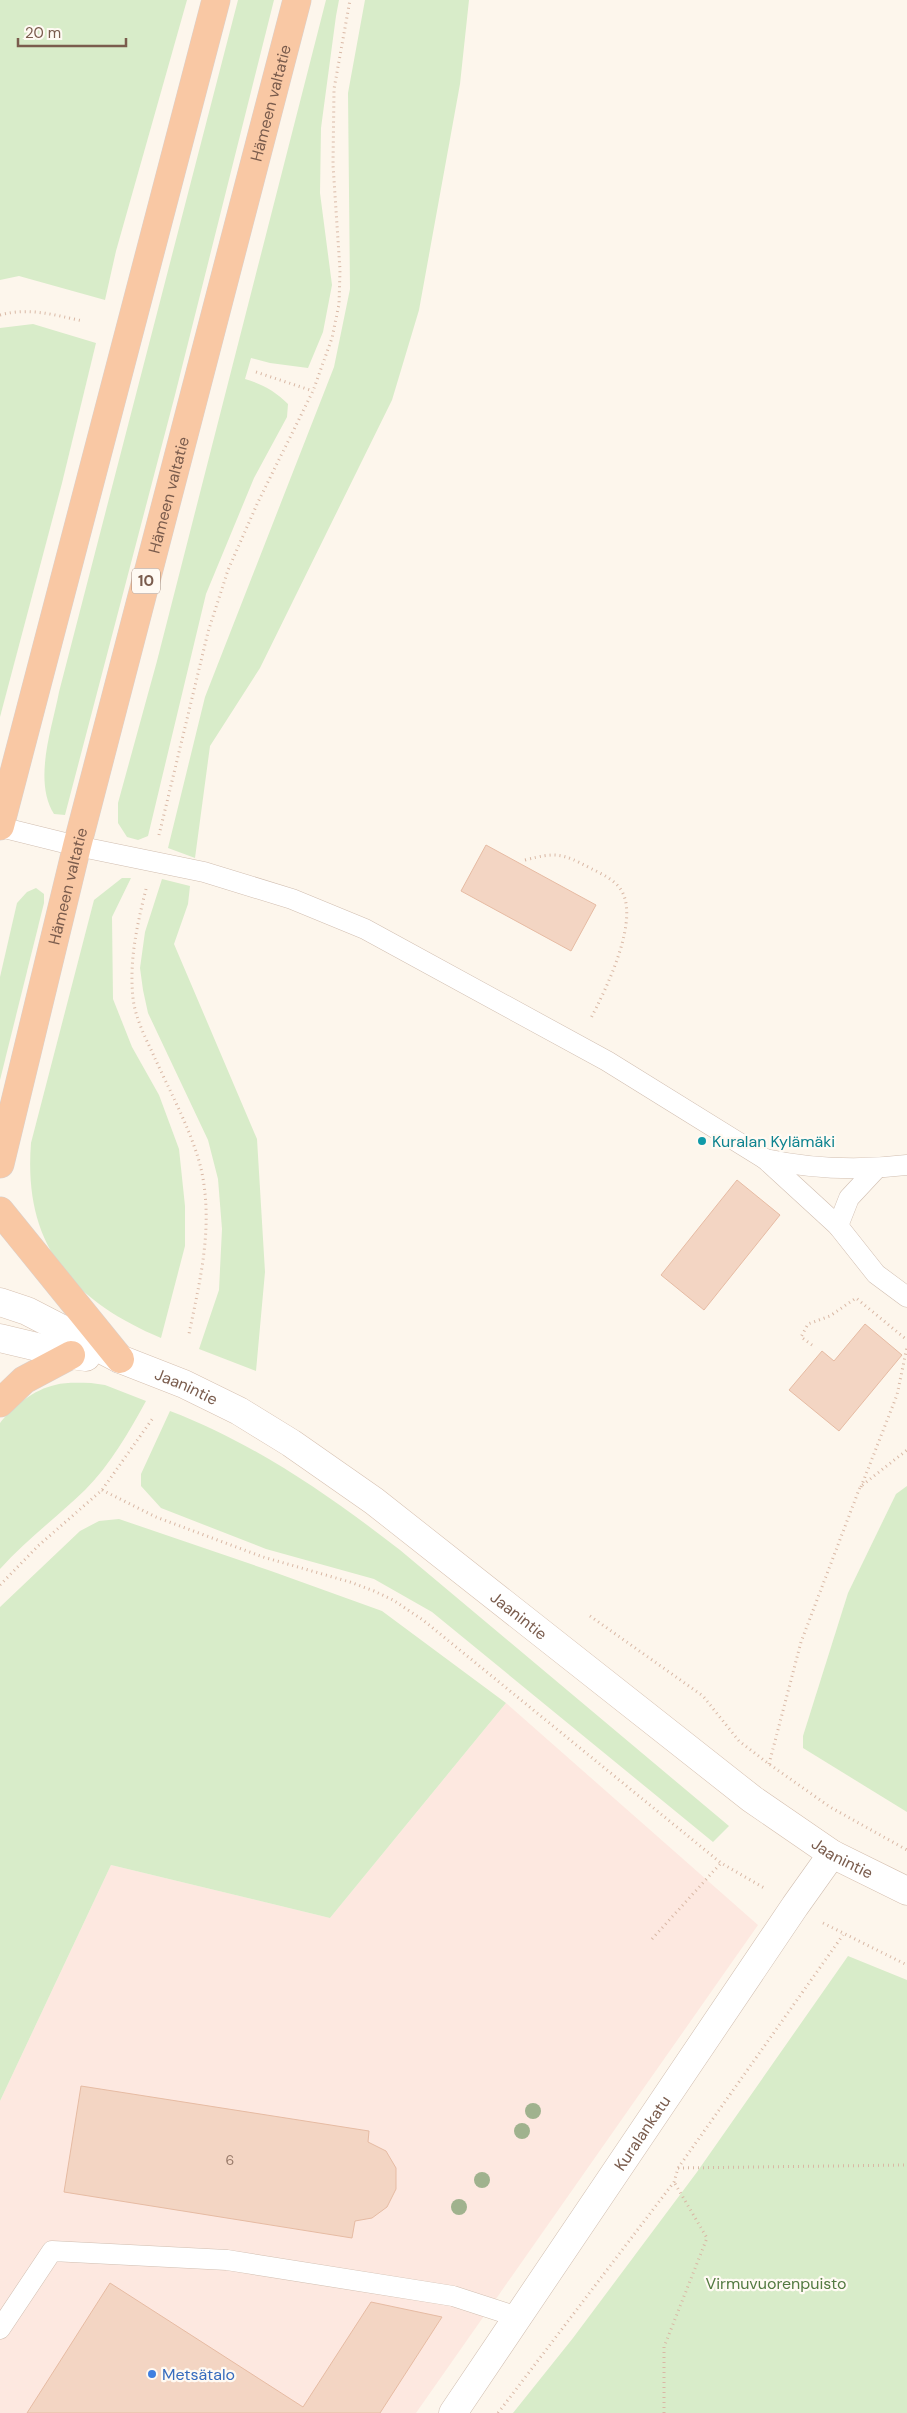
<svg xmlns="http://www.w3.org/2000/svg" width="907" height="2413" font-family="'DM Sans',sans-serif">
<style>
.commercial{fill:#fde8e0}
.green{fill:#d8ecc9}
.building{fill:#f3d5c3;stroke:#e6bba3}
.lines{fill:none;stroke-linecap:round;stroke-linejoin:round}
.service-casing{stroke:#d1beb0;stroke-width:21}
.tertiary-casing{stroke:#d1beb0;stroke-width:29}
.secondary-casing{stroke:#d6c0b0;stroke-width:29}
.trunk-casing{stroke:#dad1cd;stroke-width:29}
.path{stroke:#d9b8a5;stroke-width:3;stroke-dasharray:1 4;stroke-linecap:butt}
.service{stroke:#fff;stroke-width:20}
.tertiary{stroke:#fff;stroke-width:28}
.secondary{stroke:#fff;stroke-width:28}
.trunk{stroke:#f9c8a4;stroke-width:28}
.tree{fill:#a0b28e}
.culture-dot{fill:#0f9aa8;stroke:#fffaf3;stroke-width:2}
.shop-dot{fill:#3f7fe0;stroke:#fffaf3;stroke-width:2}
.labels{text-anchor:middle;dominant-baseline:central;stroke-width:4.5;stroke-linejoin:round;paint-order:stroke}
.number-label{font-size:14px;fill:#987a6a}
.shield{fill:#fffaf3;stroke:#a28b7f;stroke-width:1}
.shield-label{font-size:15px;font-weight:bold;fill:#7a5c4d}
.street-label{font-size:16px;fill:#7a5c4d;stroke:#fffaf3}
.culture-label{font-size:16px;fill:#0d838f;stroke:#fffaf3;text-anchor:start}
.park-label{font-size:16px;fill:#537a41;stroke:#fffaf3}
.shop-label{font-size:16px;fill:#366cbe;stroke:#fffaf3;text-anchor:start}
</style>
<rect width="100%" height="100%" fill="#fdf6ec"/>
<path class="commercial" d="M506 1703 758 1925 416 2413H0V2101L111 1865 330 1918Z"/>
<g class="green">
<path d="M0 0H187L116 251 105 300 19 276 0 280Z"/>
<path d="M238 0H274L175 395 65 815 54 814C33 780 52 729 59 692Z"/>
<path d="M326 0H339L336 16 321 128 320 193 332 285 323 332 308 368 270 363 251 358 245 379C262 384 275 391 288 404L287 417 254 478 206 594 148 836 138 840 127 837 118 823V803L157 661Z"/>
<path d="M365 0H469L460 84 419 310 392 400 260 668 210 746 195 858 168 848 205 697 334 367 350 289 348 93Z"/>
<path d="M33 324 96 343 62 483 0 717V328Z"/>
<path d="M122 878H131L112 917 113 999 132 1047 159 1095 179 1149 185 1206V1246L161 1338C71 1300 23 1244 31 1143L94 900Z"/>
<path d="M162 879 190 886 188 904 174 944 257 1139 265 1272 256 1371 199 1349 219 1290 222 1229 218 1179 208 1140 148 1013 143 990 140 968 145 932Z"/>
<path d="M36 888 44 894V903L0 1080V977L17 903 27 892Z"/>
<path d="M91 1383 105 1385 146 1401C129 1432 110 1465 85 1490 57 1517 26 1540 0 1569V1423C12 1407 35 1389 55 1385 66 1382 79 1383 91 1383Z"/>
<path d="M170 1411C254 1443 329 1495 400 1550L729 1826 713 1842 432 1612 374 1579 266 1549 161 1508 141 1486V1474Z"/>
<path d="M907 1486V1812L803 1748V1736L848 1593 896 1494Z"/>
<path d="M119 1519 271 1571 382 1611 506 1703 330 1918 111 1865 0 2101V1607L80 1531 99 1521Z"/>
<path d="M848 1956 907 1980V2413H513L573 2338 697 2172Z"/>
</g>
<g class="building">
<path d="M486 845 596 905 571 951 461 891Z"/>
<path d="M737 1180 780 1215 704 1310 661 1275Z"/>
<path d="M865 1324 902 1355 839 1431 789 1390 822 1351 834 1361Z"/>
<path d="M81 2086 369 2131 368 2142 386 2151 396 2168V2189L387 2207 372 2218 355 2221 352 2238 64 2192Z"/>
<path d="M110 2283 303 2407 371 2302 442 2317 380 2413H27Z"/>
</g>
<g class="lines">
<defs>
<g id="service">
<path d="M0 827 77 846 204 872 292 899 365 929 607 1061 765 1159 838 1226 876 1274 907 1297"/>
<path d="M765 1159C812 1169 859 1171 907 1165"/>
<path d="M838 1226 849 1198 876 1169"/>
<path d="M0 2329 52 2251 227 2260 453 2296 518 2317"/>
</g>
<g id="tertiary">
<path id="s1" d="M453 2413 795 1906 832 1854"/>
</g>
<g id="secondary">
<path id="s2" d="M0 1302 27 1311 120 1359 184 1384 239 1411 291 1443 374 1501 752 1799 832 1854 907 1891"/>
<path d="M0 1338 71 1355 86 1357"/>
</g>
<g id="trunk">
<path d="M0 826 216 0"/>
<path id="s3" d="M0 1164 77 846 297 0"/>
<path d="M0 1211 120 1359"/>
<path d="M0 1403 24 1380 71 1355"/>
</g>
</defs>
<use href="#service" class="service-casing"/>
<use href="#tertiary" class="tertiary-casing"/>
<use href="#secondary" class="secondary-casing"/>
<use href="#trunk" class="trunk-casing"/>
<g class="path">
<path d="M0 315C29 307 54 315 83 321"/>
<path d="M256 372 313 391"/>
<path d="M159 835 208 632 228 570 258 502 313 391 332 338 339 304 340 270 333 165 334 89 350 0"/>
<path d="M525 860C556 852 562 853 590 868 600 873 611 878 619 887 643 916 605 991 590 1020"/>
<path d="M146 889C137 925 129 961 133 998 135 1017 145 1037 153 1054 169 1090 194 1135 202 1173 213 1229 200 1280 189 1334"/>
<path d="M812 1345 801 1337 808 1324 830 1316 856 1298 907 1340"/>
<path d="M861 1487 897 1395 907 1347"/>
<path d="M102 1490 156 1517 263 1557 350 1582 374 1591 393 1600 423 1620 721 1863 766 1889"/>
<path d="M0 1585 38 1546 102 1490 153 1418"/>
<path d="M590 1616 703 1696 739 1741 769 1764 830 1807 907 1850"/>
<path d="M769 1764 801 1642 860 1487 907 1450"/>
<path d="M823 1923 907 1965"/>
<path d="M652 1939 721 1863"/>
<path d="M678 2168 907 2165"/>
<path d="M498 2413 674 2182 678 2168 843 1935"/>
<path d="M664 2413V2347L707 2238 674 2182"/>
</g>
<use href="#service" class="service"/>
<use href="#tertiary" class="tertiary"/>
<use href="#secondary" class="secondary"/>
<use href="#trunk" class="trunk"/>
</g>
<g class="tree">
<circle cx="533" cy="2111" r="8"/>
<circle cx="522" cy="2131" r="8"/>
<circle cx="482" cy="2180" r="8"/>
<circle cx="459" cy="2207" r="8"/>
</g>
<circle class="culture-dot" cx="702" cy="1141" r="5"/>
<circle class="shop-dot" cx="152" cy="2374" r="5"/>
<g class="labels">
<g class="number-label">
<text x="230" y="2160">6</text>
</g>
<rect class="shield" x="132" y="568.5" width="28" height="25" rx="4"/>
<g class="shield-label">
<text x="146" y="581">10</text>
</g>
<g class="street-label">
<text stroke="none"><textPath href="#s3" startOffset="1095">Hämeen valtatie</textPath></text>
<text stroke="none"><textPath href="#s3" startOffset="690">Hämeen valtatie</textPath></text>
<text stroke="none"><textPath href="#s3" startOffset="286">Hämeen valtatie</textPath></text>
<text stroke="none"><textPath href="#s2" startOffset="205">Jaanintie</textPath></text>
<text stroke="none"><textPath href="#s2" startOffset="610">Jaanintie</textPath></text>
<text stroke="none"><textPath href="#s2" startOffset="1015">Jaanintie</textPath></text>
<text stroke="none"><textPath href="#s1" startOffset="338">Kuralankatu</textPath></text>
</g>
<g class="culture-label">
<text x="712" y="1141">Kuralan Kylämäki</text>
</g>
<g class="park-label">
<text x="776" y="2283">Virmuvuorenpuisto</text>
</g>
<g class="shop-label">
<text x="162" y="2374">Metsätalo</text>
</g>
</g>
<path d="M18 38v8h108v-8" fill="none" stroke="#7a5c4d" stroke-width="2.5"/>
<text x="25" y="38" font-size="15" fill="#7a5c4d" stroke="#fffaf3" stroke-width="4" paint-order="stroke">20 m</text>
</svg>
